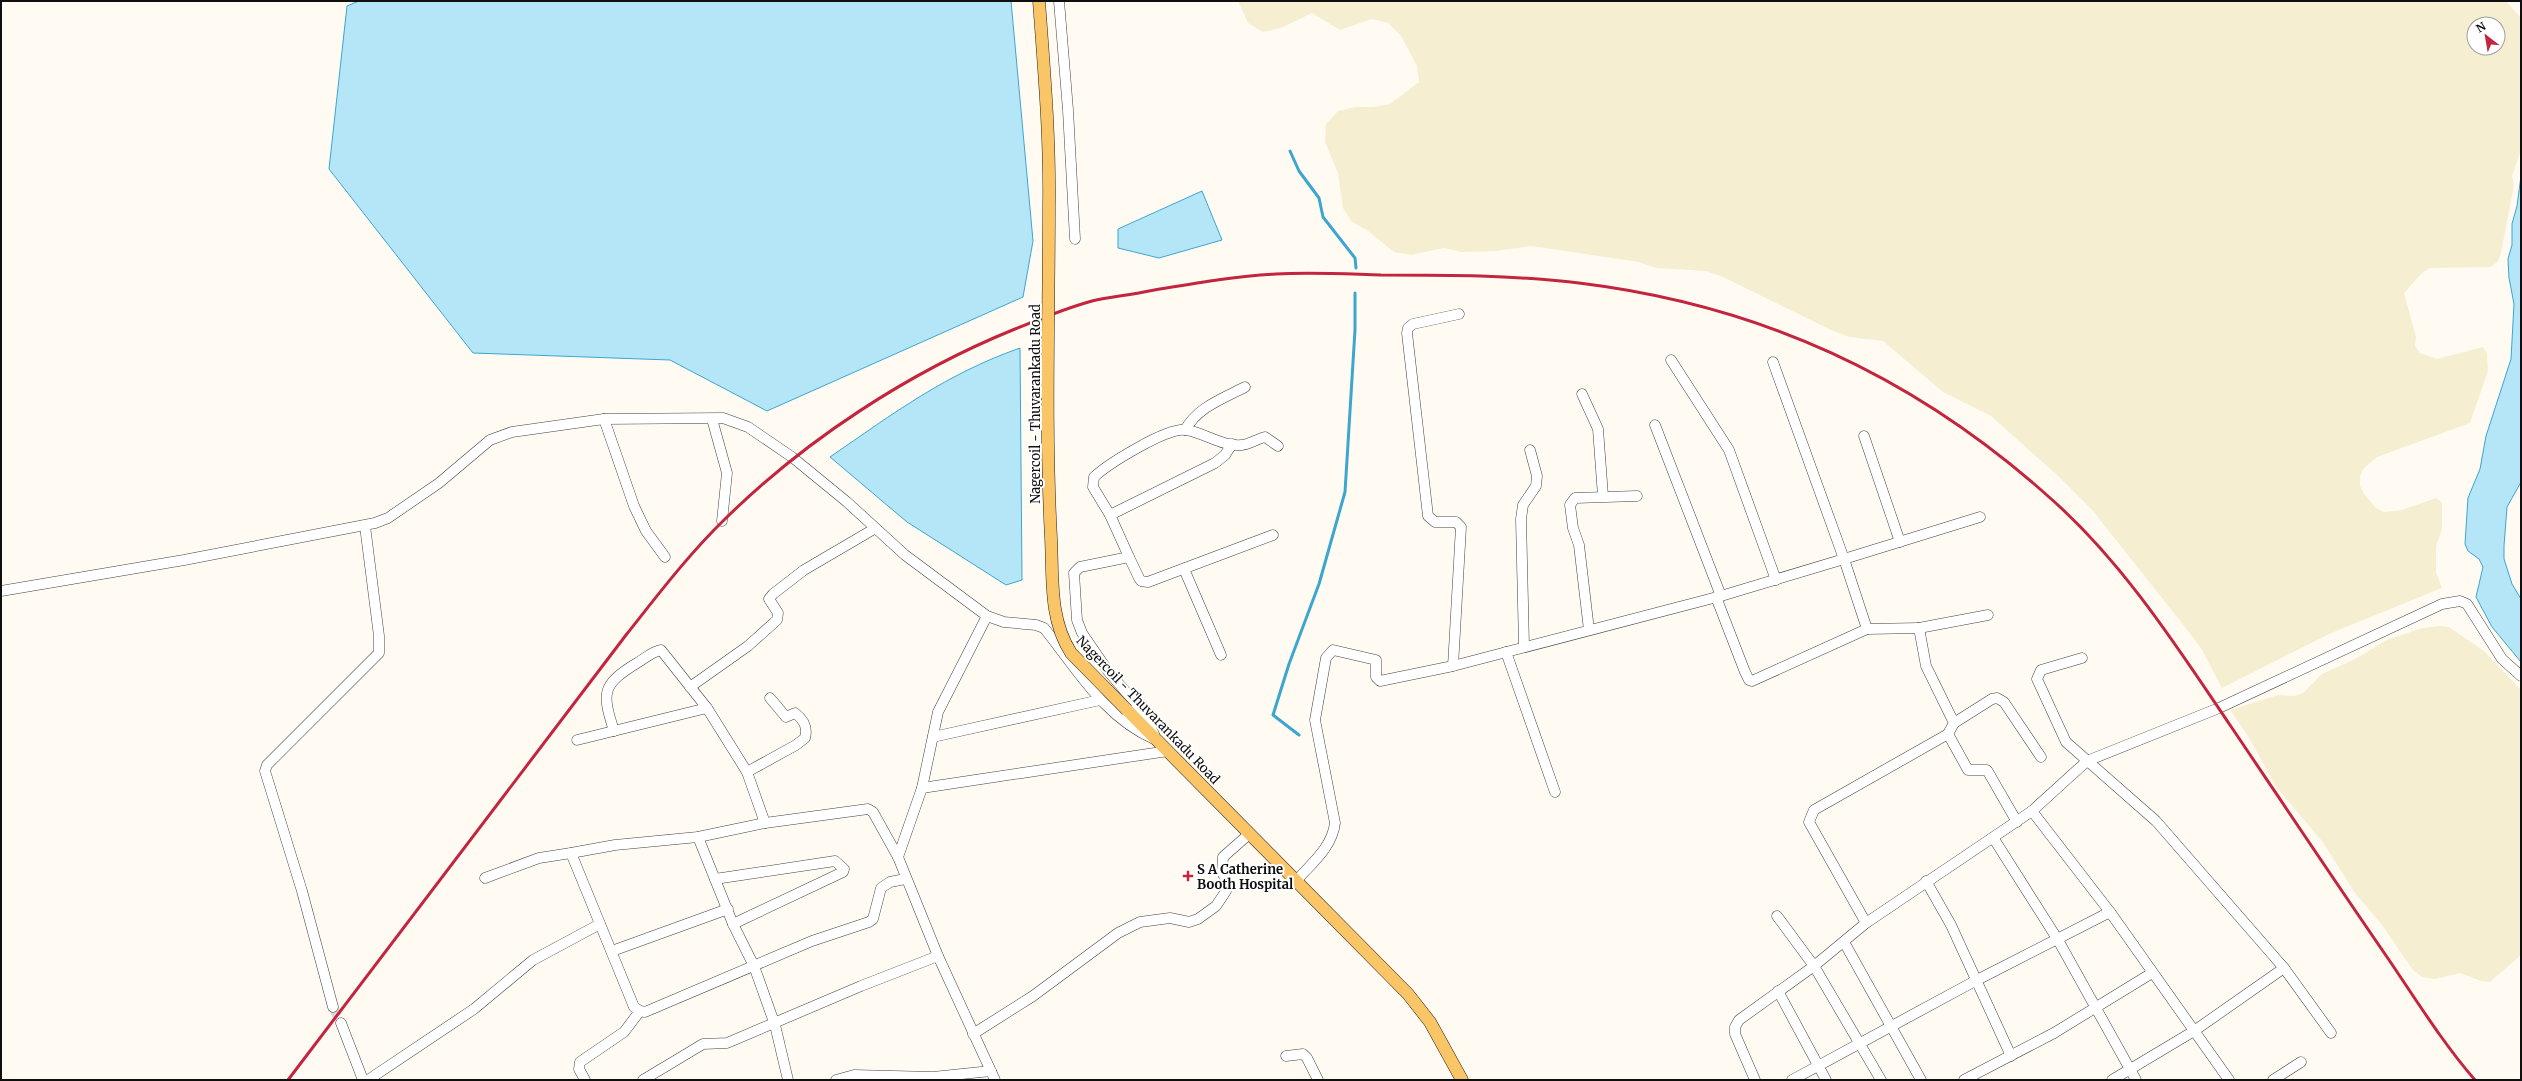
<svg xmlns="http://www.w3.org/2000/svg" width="2522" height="1081" font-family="Merriweather,serif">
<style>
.farmland{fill:#f6eed1;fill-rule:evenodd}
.water{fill:#b5e6f7;stroke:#3ba6d0}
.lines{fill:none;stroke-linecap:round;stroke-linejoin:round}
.stream{stroke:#3ba6d0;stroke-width:3}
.minor-tunnel{stroke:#dbd8d0;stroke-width:10;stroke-dasharray:10 5;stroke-linecap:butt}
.minor-casing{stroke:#424242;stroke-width:11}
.major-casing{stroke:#202020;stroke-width:13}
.minor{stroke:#fff;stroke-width:10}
.major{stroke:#fac566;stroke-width:12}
.rail{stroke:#c3243e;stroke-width:3}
.major-bridge-casing{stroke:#202020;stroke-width:13;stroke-linecap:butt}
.major-bridge{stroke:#fac566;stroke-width:12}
.poi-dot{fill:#c3243e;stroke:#fff;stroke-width:1.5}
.labels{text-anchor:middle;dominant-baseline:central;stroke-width:4;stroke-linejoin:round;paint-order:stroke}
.street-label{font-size:13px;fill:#0f0f0f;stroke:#fff}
.poi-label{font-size:13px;font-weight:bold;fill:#0f0f0f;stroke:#fff;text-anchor:start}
</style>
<rect width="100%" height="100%" fill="#fffbf2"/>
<g class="farmland">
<path d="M1238 1H2506L2521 18V150L2512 176 2514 185 2501 253 2498 261 2491 267 2430 268 2422 273 2404 293 2416 337 2415 346 2420 353 2437 359 2483 347 2487 354 2488 371 2470 423 2377 457 2364 468 2360 476V486L2364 494 2376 508 2384 512 2402 510 2436 498 2442 503V529L2436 546V572L2442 588 2329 634 2222 688 2202 650 2192 636 2093 511 2057 475 1991 416 1943 392 1883 341 1849 337 1833 331 1723 277 1706 271 1656 268 1639 262 1531 246 1496 251 1461 252 1444 248 1411 255 1394 252 1367 230 1352 222 1343 208 1338 173 1325 142 1326 124 1338 111 1355 107H1373L1390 104 1419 82 1417 66 1401 36 1388 23 1372 19 1340 30 1312 13 1281 28 1263 32 1248 23ZM2474 24H2498V48H2474Z"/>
<path d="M2440 626 2449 627 2484 651 2521 690V955L2490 982 2481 981 2460 973 2435 979 2422 977 2412 969 2382 925 2355 893 2322 841 2277 788 2248 736 2230 710 2278 695 2295 696 2303 693 2322 674 2355 659 2387 640 2422 628Z"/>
</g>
<g class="water">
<path d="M359 1H1011L1033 241 1023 297 767 411 670 360 473 353 329 169 347 6Z"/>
<path d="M2521 176V482L2507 507 2504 546V559L2512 584 2521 599V662L2492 627 2476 597 2483 567 2479 559 2468 551 2465 544 2468 498 2480 469 2486 436 2511 359 2514 304 2509 278 2508 259 2512 245V224L2517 206Z"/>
<path d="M1202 191 1222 240 1159 258 1118 248V229Z"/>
<path d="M1020 348 1022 580 1006 585 907 522 830 457C894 413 946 374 1020 348Z"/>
</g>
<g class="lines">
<g class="stream">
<path d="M1290 151 1299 171 1319 198 1323 217 1355 258 1356 268"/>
<path d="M1299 735 1273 715 1289 664 1319 584 1345 492 1355 330V293"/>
</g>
<path class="minor-tunnel" d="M333 1007 341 1023"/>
<defs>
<g id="minor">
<path d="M1059 1 1068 110 1075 239"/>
<path d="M1671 360 1729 450 1776 580"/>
<path d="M1773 362 1844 559 1980 517"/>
<path d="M1582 394 1598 429 1603 496"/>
<path d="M604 419 634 506 646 531 665 557"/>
<path d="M712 419 727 473 722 521"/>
<path d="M1655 425 1721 596"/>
<path d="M1185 430C1198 407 1222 399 1245 387"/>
<path d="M1864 436 1900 542"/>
<path d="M1110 515 1093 487 1094 477C1108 464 1167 427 1186 430 1205 433 1223 447 1242 445 1250 444 1257 439 1265 437L1278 446"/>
<path d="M1129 557 1139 578 1141 581 1148 582 1273 535"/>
<path d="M1184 569 1221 655"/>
<path d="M1 591 184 560 375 523 388 518 439 483 490 440 512 432 604 419 723 418 748 427 792 457 847 502 905 555 987 616 1004 622 1036 625 1044 628C1078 670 1103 716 1154 739"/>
<path d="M1716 597 1745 672 1749 680 1752 681 1867 629 1919 628 1926 666 1954 723 1948 734 1968 770H1987L2017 822"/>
<path d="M987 616 938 712 922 788 898 857 938 956 995 1080"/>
<path d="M1919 628 1988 615"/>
<path d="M1589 630 1579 545 1573 528 1570 505 1575 498 1637 496"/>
<path d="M1524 646 1521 519 1523 505 1536 486 1537 476 1530 450"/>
<path d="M1506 652 1555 792"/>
<path d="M2082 658 2041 670 2037 679 2066 742 2156 821 2284 968 2331 1033"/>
<path d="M1453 666 1461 527 1456 522H1435L1428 516 1407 333 1408 328 1413 324 1459 314"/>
<path d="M690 687 748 646 777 620 778 613 769 599 773 594 804 570 874 529"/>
<path d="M1954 723 1992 699 1997 698 2004 702 2041 757"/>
<path d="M614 731C602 693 601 685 637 663 644 659 653 651 661 650L707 708 747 772 765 823"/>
<path d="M1154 734 1142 711 1108 671 1082 633 1077 620 1074 573 1080 567 1129 557 1110 515 1215 463 1225 455 1232 444"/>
<path d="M933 737 1100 700"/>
<path d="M577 740 707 708"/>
<path d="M747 772 796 745 805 738C808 727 804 720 795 713L786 717 770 698"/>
<path d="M922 788 1168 751"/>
<path d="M2032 811 2087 761 2219 708 2442 604 2460 601 2467 604 2502 659 2521 676"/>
<path d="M698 837 733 924 754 966 775 1025 788 1080"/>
<path d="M1994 839 2058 940 2136 1080"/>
<path d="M571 853 634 1007 640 1011 645 1012 812 941 869 922 873 919 881 888 890 882 905 879"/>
<path d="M485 878 539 858 571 853 615 845 698 837 765 823 868 809 873 812 898 857"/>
<path d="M715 879 835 861 844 869 843 872 733 924"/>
<path d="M1926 881 1951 925 2011 1056"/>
<path d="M1295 882C1311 864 1332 848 1335 823L1315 720 1326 658 1333 650 1376 660V677L1380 681 1453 666 1721 596 1844 559 1867 629"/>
<path d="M1777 916 1814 966 1881 1080"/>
<path d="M1866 923 1809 822 1814 810 1948 734"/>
<path d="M1844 942 1921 1080"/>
<path d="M612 951 728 909"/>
<path d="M1778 991 1826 1080"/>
<path d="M333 1007 302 891 265 771 267 765 379 653V636L365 526"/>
<path d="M341 1023 363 1080"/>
<path d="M973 1034 1033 996 1118 933 1140 922 1170 918 1189 922 1198 919 1216 906 1226 891V880L1222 872 1223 857 1248 835"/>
<path d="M1286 1056 1303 1054 1307 1058 1318 1080"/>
<path d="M368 1080 474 1009 533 960 600 924"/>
<path d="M585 1080 579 1069 580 1062 624 1032 640 1011"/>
<path d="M643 1080 703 1044 727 1043 861 986 938 956"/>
<path d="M836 1080 854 1075 933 1077 991 1071"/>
<path d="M1755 1080 1735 1034V1027L1739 1020 1814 966 1866 923 2032 811 2110 912 2229 1080"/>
<path d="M1792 1080 1975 981 2110 912"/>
<path d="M1964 1080 2054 1033 2152 973"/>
<path d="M2112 1080 2194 1031 2284 968"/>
<path d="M2273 1080 2301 1062"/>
</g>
<path id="major" d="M1127 710 1408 994 1430 1022 1462 1080"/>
</defs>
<use href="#minor" class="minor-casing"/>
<use href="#major" class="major-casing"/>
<use href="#minor" class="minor"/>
<use href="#major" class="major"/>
<path class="rail" d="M288 1080 626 635C657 596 688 555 724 520 805 440 909 372 1015 329 1040 319 1066 308 1092 301 1110 297 1130 295 1149 291 1191 284 1234 276 1276 274 1311 272 1346 274 1381 275 1447 275 1514 275 1579 283 1760 305 1914 376 2049 497 2122 561 2176 645 2230 725 2282 802 2334 880 2387 957 2415 998 2442 1042 2475 1080"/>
<defs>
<path id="major-bridge" d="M1039 1C1044 69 1050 137 1049 205 1049 316 1045 427 1051 538 1053 577 1049 619 1071 653L1127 710"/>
</defs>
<use href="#major-bridge" class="major-bridge-casing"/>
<use href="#major-bridge" class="major-bridge"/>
</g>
<path class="poi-dot" d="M1186 870h4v4h4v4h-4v4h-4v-4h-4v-4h4z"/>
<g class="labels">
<g class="street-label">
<text transform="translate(1035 404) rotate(-90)">Nagercoil - Thuvarankadu Road</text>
<text transform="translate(1148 710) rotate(46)">Nagercoil - Thuvarankadu Road</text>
</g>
<g class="poi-label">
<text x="1197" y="869">S A Catherine<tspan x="1197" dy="15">Booth Hospital</tspan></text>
</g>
</g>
<rect width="2522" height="1081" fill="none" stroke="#0f0f0f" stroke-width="4"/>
<g transform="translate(2486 36) rotate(329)"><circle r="19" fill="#ffffff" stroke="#9f9f9f"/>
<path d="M0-3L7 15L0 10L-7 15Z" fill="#c3243e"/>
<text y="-6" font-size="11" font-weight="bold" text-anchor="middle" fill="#0f0f0f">N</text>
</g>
</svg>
